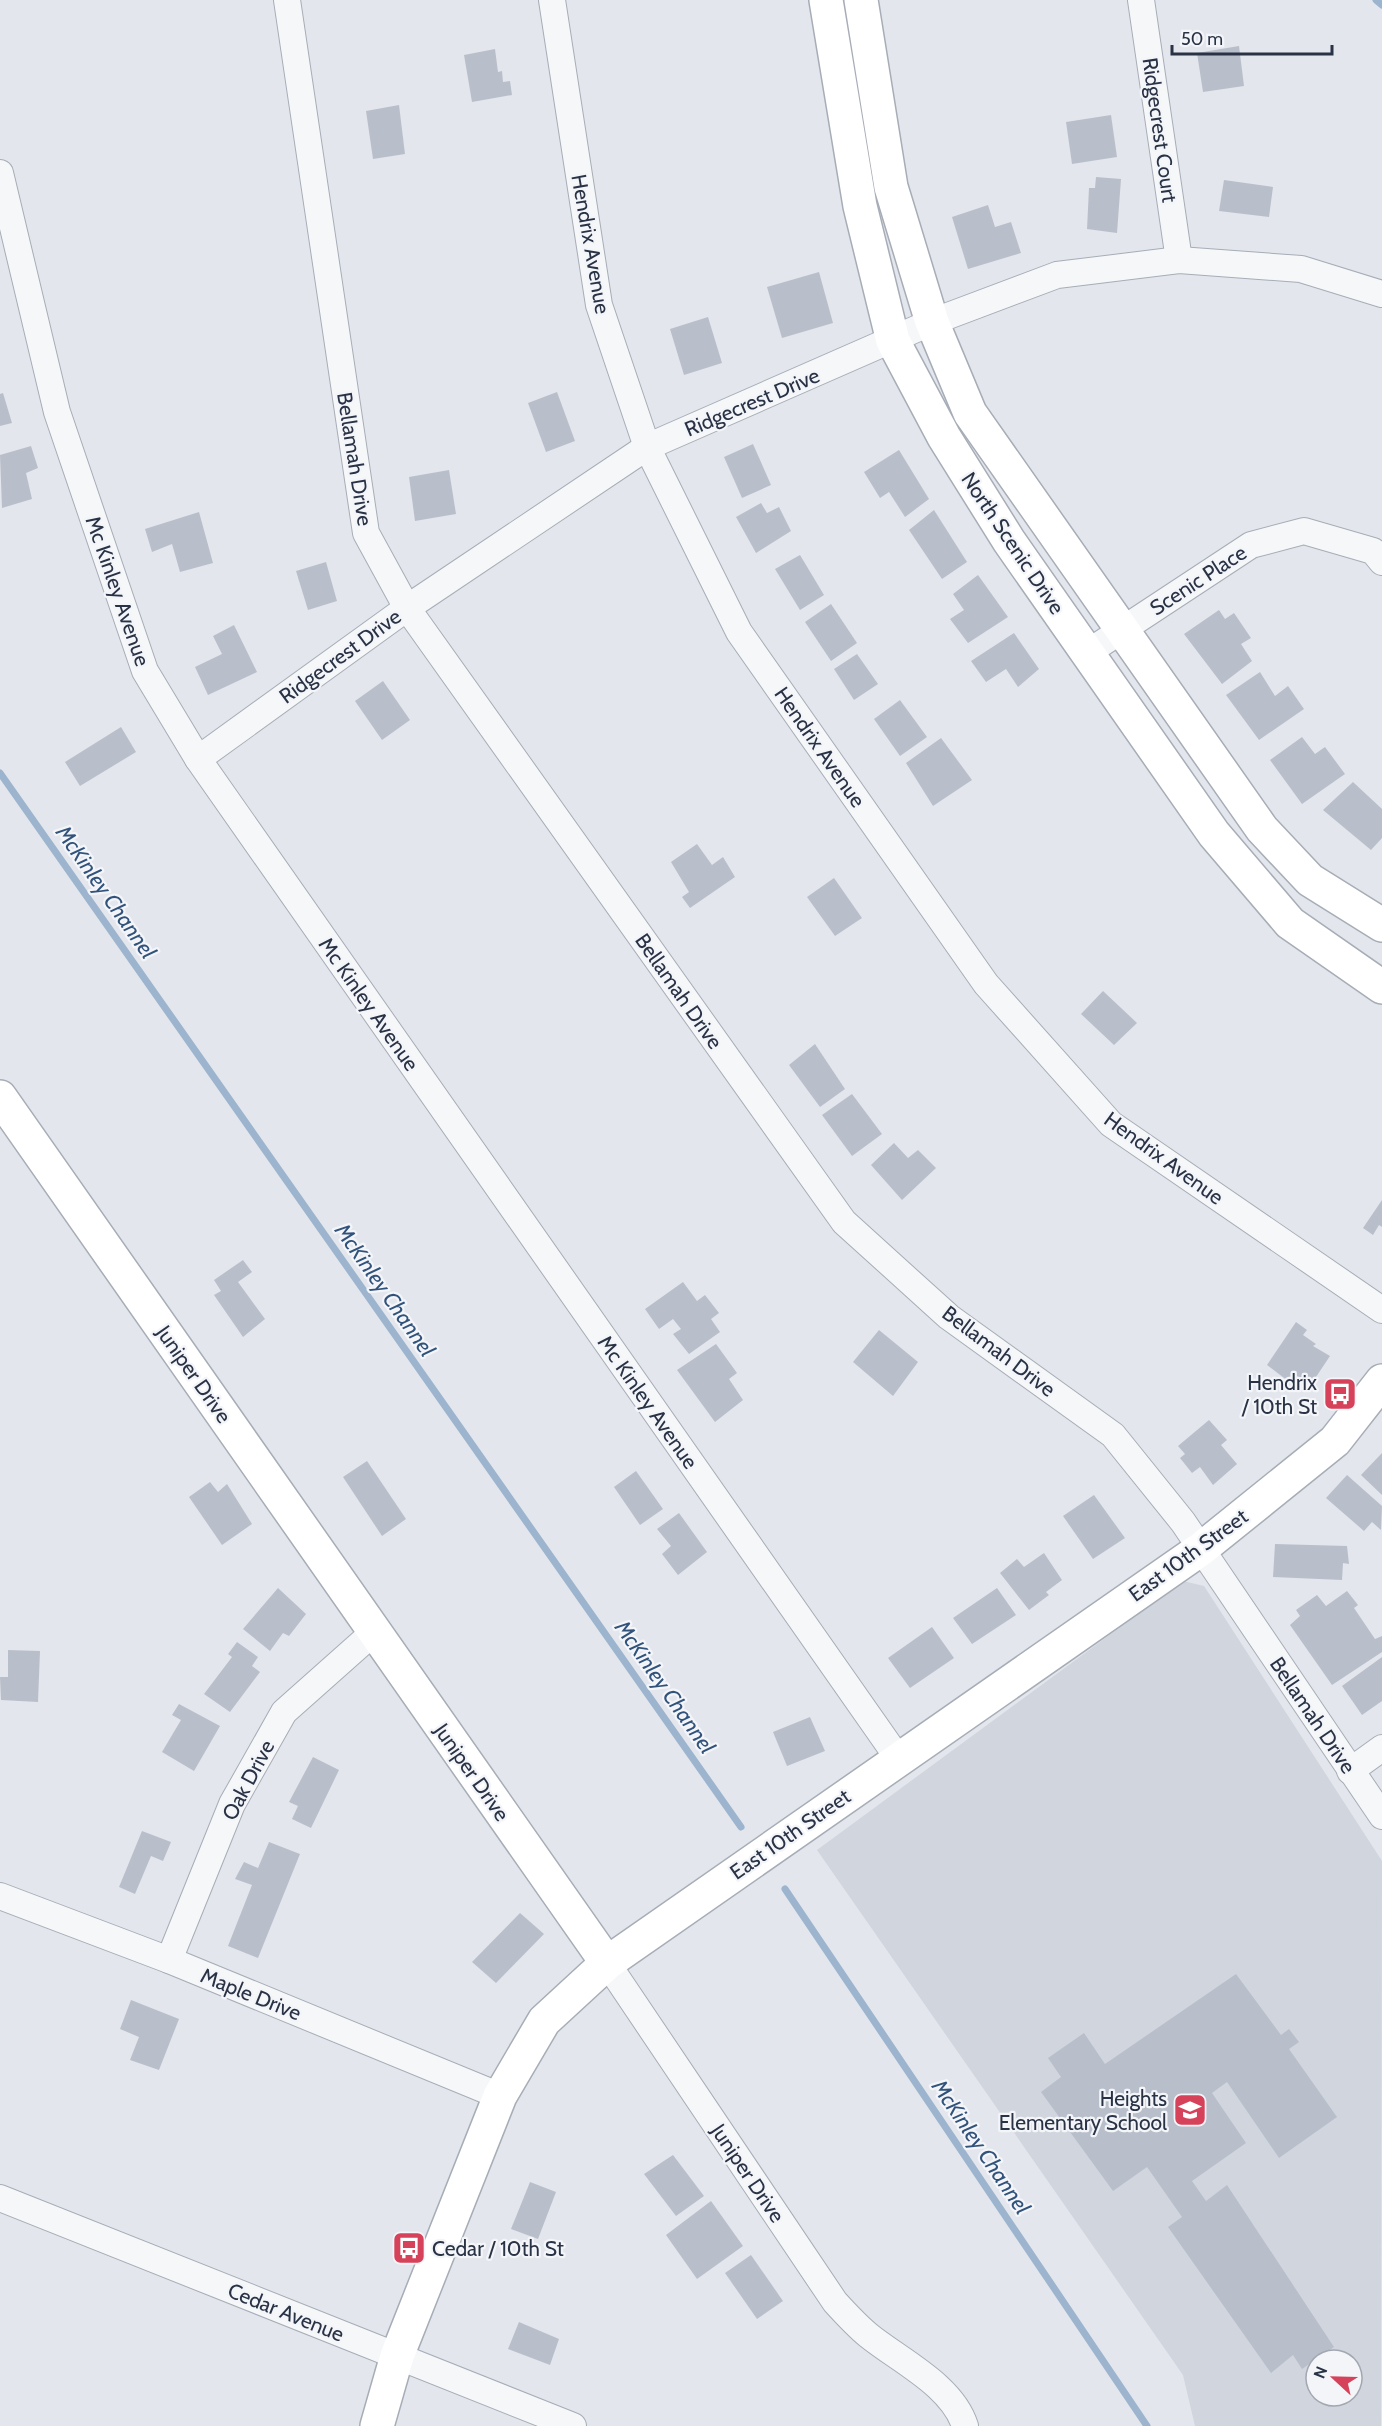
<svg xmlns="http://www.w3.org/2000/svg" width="1382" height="2426" font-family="Cabin,sans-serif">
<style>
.built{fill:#d0d5de;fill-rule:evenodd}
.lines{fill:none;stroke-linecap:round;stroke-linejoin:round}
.stream{stroke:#9cb4cd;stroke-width:7}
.building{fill:#b9bfca}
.street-casing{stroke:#a7adb7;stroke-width:28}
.secondary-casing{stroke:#a7adb7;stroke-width:36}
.street{stroke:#f6f7f9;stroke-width:26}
.secondary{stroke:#fff;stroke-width:33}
.labels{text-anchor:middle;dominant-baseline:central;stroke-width:4.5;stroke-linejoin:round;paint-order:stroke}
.street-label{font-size:21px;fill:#293345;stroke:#f3f5f9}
.poi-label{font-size:21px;fill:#293345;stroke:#f3f5f9;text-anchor:end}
.water-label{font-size:22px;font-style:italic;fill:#31527b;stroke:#f3f5f9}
</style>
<rect width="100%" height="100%" fill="#e3e6ec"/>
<path class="built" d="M1183 1581 1204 1586 1382 1861 1381 2426H1195L1183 2375 817 1850ZM1316 2360H1352V2396H1316Z"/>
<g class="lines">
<g class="stream">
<path d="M1376 0 1382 5"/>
<path d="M0 773 741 1827"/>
<path d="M785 1889 1147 2426"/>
</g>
</g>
<g class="building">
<path d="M1239 46 1244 86 1203 92 1197 53Z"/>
<path d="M495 49 498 72 502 71 503 82 510 81 512 95 472 102 464 55Z"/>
<path d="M399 105 405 154 373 159 366 111Z"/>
<path d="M1111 115 1117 157 1072 164 1066 122Z"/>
<path d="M1096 177 1121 179 1117 233 1087 229 1089 188H1095Z"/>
<path d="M1224 180 1273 187 1269 217 1219 211Z"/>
<path d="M988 205 995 227 1011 222 1021 253 968 269 952 217Z"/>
<path d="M819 272 833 323 782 338 767 287Z"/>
<path d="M708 317 722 363 684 375 670 329Z"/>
<path d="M557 392 575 441 546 452 528 403Z"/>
<path d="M3 393 12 423 0 426V394Z"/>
<path d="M753 444 771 485 742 498 724 457Z"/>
<path d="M31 446 38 468 26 473 32 499 2 508 0 455Z"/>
<path d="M899 450 929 499 905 517 889 492 880 498 864 472Z"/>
<path d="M449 470 456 514 415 521 409 477Z"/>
<path d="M761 503 767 513 779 507 791 531 756 553 736 517Z"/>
<path d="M934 510 967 562 942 579 909 530Z"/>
<path d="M199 512 213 563 180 572 172 544 152 552 145 529Z"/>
<path d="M800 555 824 595 800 610 775 569Z"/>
<path d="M326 562 337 601 308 610 296 571Z"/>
<path d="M978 575 1008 617 968 643 950 619 964 610 953 594Z"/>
<path d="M831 604 857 643 831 661 805 622Z"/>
<path d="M1219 610 1225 619 1234 613 1251 638 1241 644 1252 661 1222 684 1184 634Z"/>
<path d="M234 625 257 672 208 695 195 667 222 654 213 636Z"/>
<path d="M1014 633 1039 669 1018 687 1006 669 986 682 971 661Z"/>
<path d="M857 654 878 684 854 700 834 669Z"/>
<path d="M1260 672 1275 696 1288 686 1304 709 1259 740 1226 695Z"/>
<path d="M383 681 410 720 382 740 355 701Z"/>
<path d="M900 700 927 737 900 756 874 719Z"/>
<path d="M121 727 136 752 80 786 65 762Z"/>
<path d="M1302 737 1315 754 1325 747 1345 774 1302 804 1270 760Z"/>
<path d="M941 738 972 780 933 806 906 763Z"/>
<path d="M1353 782 1382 809V838L1371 850 1323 810Z"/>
<path d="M697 844 712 865 723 857 735 877 690 908 682 897 689 892 671 862Z"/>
<path d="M834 878 862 918 835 936 807 897Z"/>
<path d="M1103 991 1137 1023 1114 1045 1081 1014Z"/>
<path d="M815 1044 845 1089 820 1107 789 1065Z"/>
<path d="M852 1094 882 1134 852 1156 822 1115Z"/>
<path d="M894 1143 908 1158 918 1150 936 1168 902 1200 871 1165Z"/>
<path d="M1382 1200V1227L1379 1225 1373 1235 1363 1228Z"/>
<path d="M243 1260 252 1272 238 1282 265 1319 243 1337 214 1295 221 1291 214 1280Z"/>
<path d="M683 1282 697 1301 705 1295 719 1313 711 1319 720 1332 689 1354 673 1334 681 1329 673 1319 659 1329 645 1309Z"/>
<path d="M1296 1322 1307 1330 1303 1335 1316 1344 1313 1346 1330 1356 1310 1386 1294 1374 1288 1381 1267 1365Z"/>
<path d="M879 1330 918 1362 893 1396 853 1362Z"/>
<path d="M716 1344 737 1373 729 1379 743 1400 715 1422 677 1370Z"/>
<path d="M1209 1420 1227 1440 1221 1445 1237 1464 1213 1485 1200 1467 1192 1473 1180 1458 1185 1454 1178 1446Z"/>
<path d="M1382 1453V1495L1361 1475Z"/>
<path d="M367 1461 406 1519 382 1536 343 1477Z"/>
<path d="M636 1471 663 1509 640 1525 614 1487Z"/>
<path d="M1347 1475 1382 1506 1381 1530 1372 1522 1364 1531 1326 1498Z"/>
<path d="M210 1482 218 1492 227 1484 252 1524 222 1545 189 1497Z"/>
<path d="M1094 1495 1125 1538 1093 1559 1063 1516Z"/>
<path d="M679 1513 707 1552 678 1575 662 1554 671 1546 657 1529Z"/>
<path d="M1275 1544 1347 1546 1349 1564 1343 1563 1342 1580 1273 1577Z"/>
<path d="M1044 1553 1062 1580 1046 1592 1049 1595 1029 1610 1000 1573 1017 1559 1024 1567Z"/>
<path d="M278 1588 306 1614 289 1636 283 1633 270 1651 243 1629Z"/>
<path d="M997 1588 1016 1615 972 1644 953 1618Z"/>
<path d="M1347 1591 1358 1605 1354 1608 1375 1639 1382 1636V1652L1332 1685 1290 1625 1300 1616 1296 1610 1317 1595 1326 1606Z"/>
<path d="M932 1627 954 1658 910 1688 888 1658Z"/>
<path d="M237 1642 258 1657 252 1666 260 1672 230 1712 204 1694 232 1657 228 1654Z"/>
<path d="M8 1650 40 1651 38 1702 1 1700 0 1677H8Z"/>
<path d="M1382 1657V1701L1362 1715 1342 1686Z"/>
<path d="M179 1704 220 1726 194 1771 162 1752 181 1720 172 1715Z"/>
<path d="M810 1717 825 1751 787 1766 773 1732Z"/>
<path d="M313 1757 339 1770 311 1828 292 1819 298 1806 289 1802Z"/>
<path d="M142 1831 171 1842 163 1861 151 1856 135 1894 119 1887Z"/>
<path d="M269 1842 300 1854 258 1958 228 1946 252 1885 235 1879 244 1862 258 1868Z"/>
<path d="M520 1913 544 1934 496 1983 472 1962Z"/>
<path d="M1236 1974 1281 2035 1289 2029 1299 2042 1289 2049 1337 2117 1279 2158 1227 2082 1212 2093 1246 2143 1192 2181 1206 2201 1227 2185 1334 2347 1302 2369 1293 2355 1271 2373 1168 2227 1182 2217 1147 2167 1113 2191 1041 2092 1061 2077 1048 2058 1084 2033 1105 2064Z"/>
<path d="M131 2000 179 2019 159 2070 130 2060 139 2037 120 2029Z"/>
<path d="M673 2155 704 2196 676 2216 644 2174Z"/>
<path d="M530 2182 556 2192 538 2239 511 2229Z"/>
<path d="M711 2201 743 2246 697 2279 666 2235Z"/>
<path d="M751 2255 783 2301 757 2319 725 2273Z"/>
<path d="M519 2322 559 2339 550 2365 508 2349Z"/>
</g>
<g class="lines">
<defs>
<g id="street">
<path d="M287 0 366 533 407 608 844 1222 949 1317 1113 1435 1183 1522 1382 1816"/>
<path d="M552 0 599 305 647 447 739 632 986 984 1111 1124 1382 1310"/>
<path d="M1141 0 1179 260"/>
<path d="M0 173 57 412 145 671 198 759 898 1758"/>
<path d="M1087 653 1251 545 1304 531 1373 551 1382 562"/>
<path d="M198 759 407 608 647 447 932 322 1057 275 1179 260 1301 269 1382 294"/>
<path d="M1350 1771 1382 1748"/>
<path d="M0 1896 169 1960 500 2096"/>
<path d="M169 1960 232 1804 284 1712 374 1632"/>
<path d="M607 1963 835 2302C845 2313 856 2325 868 2335 900 2361 952 2385 965 2426"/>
<path d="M0 2198 573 2426"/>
</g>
<g id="secondary">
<path d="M826 0 860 206 893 341 944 437 1009 541 1214 834 1290 923 1382 987"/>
<path d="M861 0 891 187 932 322 970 413 1262 829 1310 880 1382 925"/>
<path d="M0 1097 607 1963"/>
<path d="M377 2426 397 2356 500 2096 544 2021 607 1963 1201 1549 1335 1441 1382 1381"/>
</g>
</defs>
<use href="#street" class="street-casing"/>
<use href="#secondary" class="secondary-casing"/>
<use href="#street" class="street"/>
<use href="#secondary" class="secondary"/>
</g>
<defs>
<symbol id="bus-square" viewBox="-11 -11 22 22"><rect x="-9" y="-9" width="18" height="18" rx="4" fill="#d64259" stroke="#f3f5f9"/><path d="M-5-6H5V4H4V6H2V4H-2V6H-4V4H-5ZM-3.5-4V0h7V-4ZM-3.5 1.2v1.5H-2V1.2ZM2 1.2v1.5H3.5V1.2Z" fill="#fff"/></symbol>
<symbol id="school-square" viewBox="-11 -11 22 22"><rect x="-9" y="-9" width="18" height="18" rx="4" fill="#d64259" stroke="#f3f5f9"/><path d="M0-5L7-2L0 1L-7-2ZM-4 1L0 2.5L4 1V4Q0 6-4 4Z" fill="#fff"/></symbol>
</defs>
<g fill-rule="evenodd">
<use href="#bus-square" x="1321" y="1375" width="38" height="38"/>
<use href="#school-square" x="1171" y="2091" width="38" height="38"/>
<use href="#bus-square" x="390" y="2229" width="38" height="38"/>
</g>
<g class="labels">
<g class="street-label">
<text transform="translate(1160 130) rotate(82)">Ridgecrest Court</text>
<text transform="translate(591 244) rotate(80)">Hendrix Avenue</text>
<text transform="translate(752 402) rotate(-23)">Ridgecrest Drive</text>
<text transform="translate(355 459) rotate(81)">Bellamah Drive</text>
<text transform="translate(1013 543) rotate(56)">North Scenic Drive</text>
<text transform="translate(1198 580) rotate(-33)">Scenic Place</text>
<text transform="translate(118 591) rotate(71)">Mc Kinley Avenue</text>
<text transform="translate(340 656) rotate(-36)">Ridgecrest Drive</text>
<text transform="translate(820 747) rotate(55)">Hendrix Avenue</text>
<text transform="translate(679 991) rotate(55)">Bellamah Drive</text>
<text transform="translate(369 1004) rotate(55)">Mc Kinley Avenue</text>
<text transform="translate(1164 1158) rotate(36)">Hendrix Avenue</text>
<text transform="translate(999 1351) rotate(37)">Bellamah Drive</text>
<text transform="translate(194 1374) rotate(55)">Juniper Drive</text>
<text transform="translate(648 1402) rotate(55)">Mc Kinley Avenue</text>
<text transform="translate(1188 1555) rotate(-36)">East 10th Street</text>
<text transform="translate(1313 1715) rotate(56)">Bellamah Drive</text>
<text transform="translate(472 1772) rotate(55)">Juniper Drive</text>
<text transform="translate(248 1780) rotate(-62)">Oak Drive</text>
<text transform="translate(790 1834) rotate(-35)">East 10th Street</text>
<text transform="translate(251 1994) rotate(22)">Maple Drive</text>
<text transform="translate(748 2173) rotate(56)">Juniper Drive</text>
<text transform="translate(286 2312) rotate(22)">Cedar Avenue</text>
</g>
<g class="poi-label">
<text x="1317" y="1382">Hendrix<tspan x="1317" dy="24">/ 10th St</tspan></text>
<text x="1167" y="2098">Heights<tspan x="1167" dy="24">Elementary School</tspan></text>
<text x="432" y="2248" text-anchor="start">Cedar / 10th St</text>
</g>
<g class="water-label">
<text transform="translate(106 892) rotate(55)">McKinley Channel</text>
<text transform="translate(385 1290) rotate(55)">McKinley Channel</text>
<text transform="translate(665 1687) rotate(55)">McKinley Channel</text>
<text transform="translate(981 2147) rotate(56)">McKinley Channel</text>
</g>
</g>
<g transform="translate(1334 2378) rotate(292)"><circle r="28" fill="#f3f5f9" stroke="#a2a7b1" stroke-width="1.5"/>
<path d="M0-4.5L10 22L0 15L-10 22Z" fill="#d64259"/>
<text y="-9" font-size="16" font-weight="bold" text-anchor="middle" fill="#293345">N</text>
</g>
<path d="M1172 45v9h160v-9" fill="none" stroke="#293345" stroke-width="3"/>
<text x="1181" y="45" font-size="18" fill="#293345" stroke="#f3f5f9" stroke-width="4.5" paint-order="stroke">50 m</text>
</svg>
